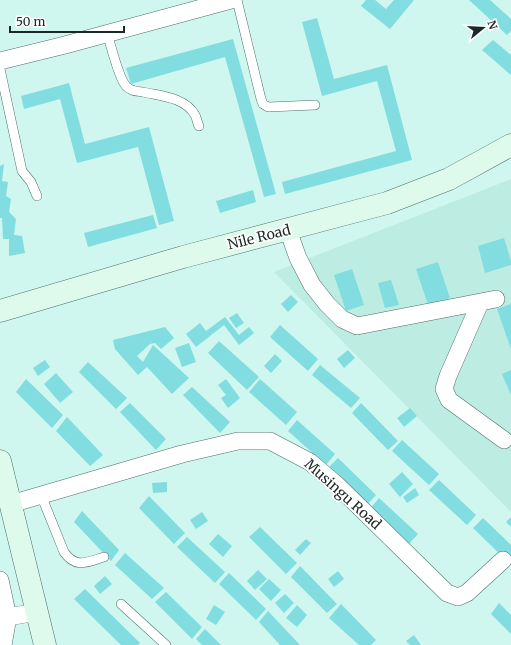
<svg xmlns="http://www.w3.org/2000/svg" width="511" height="645" font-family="Merriweather,serif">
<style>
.built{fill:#bdece2}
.building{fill:#81dde0}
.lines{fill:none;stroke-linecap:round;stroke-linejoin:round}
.lane-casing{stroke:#4d7069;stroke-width:10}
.street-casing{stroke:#4d7069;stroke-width:18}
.secondary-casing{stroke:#4d7069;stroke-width:23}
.lane{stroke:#fff;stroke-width:9}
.street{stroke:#fff;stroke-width:17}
.secondary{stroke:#ddfaed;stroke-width:22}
.labels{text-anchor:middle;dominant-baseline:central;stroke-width:3.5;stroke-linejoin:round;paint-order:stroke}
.street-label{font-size:14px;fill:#1b2926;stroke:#fff}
</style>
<rect width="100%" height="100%" fill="#d0f7ef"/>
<path class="built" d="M511 179V512L274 272Z"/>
<g class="building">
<path d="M366 0H375L386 9 394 0H414L390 29 361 6Z"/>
<path d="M469 0H490L511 19V31L507 35Z"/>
<path d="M317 18 334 79 387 65 412 160 285 194 282 182 396 151 377 81 322 96 302 22Z"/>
<path d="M233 39 276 194 264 197 225 57 131 84 126 68Z"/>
<path d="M493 40 511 55V75L482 50Z"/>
<path d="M69 83 85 144 149 127 174 221 159 225 138 147 77 163 60 99 24 109 21 96Z"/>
<path d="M4 164 2 181 8 182 6 196 11 199 9 212 16 219 14 235 22 236 25 253 9 256V239H3L2 218H0V166Z"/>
<path d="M253 190 256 202 220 213 216 201Z"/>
<path d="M153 215 157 228 88 247 84 233Z"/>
<path d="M504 238 511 261V265L485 273 478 246Z"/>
<path d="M438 262 450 298 428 305 416 269Z"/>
<path d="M352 269 364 305 346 311 334 275Z"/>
<path d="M391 280 399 305 385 308 378 283Z"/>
<path d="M291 295 298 302 288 312 281 304Z"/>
<path d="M511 304V349L497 309Z"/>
<path d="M237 313 244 323 236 328 229 318Z"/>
<path d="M225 317 239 335 249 327 254 333 239 345 224 325 196 347 186 334 200 323 206 331Z"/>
<path d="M280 325 318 359 308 371 270 337Z"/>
<path d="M165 327 174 338 161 349 155 343 150 344 137 356 143 362 153 345 189 378 172 394 147 367 138 375 115 349 113 340Z"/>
<path d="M219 341 259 377 247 390 208 353Z"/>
<path d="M189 343 196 362 182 367 175 348Z"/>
<path d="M348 350 355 358 344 368 337 359Z"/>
<path d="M275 354 282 361 271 373 264 366Z"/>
<path d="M45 360 50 367 38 376 33 368Z"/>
<path d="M88 362 127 398 116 409 79 372Z"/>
<path d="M320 365 360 398 351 408 312 375Z"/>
<path d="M511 370V395L502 374Z"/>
<path d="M56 373 73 392 60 403 44 384Z"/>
<path d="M26 379 63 415 52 428 16 392Z"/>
<path d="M226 379 240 398 228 408 221 398 226 395 218 385Z"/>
<path d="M260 379 297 412 286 425 249 392Z"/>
<path d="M192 387 230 422 220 433 183 395Z"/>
<path d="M130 403 166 439 156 450 120 412Z"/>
<path d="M361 403 398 441 388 450 352 413Z"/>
<path d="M410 408 417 416 404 427 397 418Z"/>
<path d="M67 417 103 455 90 466 56 431Z"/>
<path d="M297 420 335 454 326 465 288 431Z"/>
<path d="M402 440 439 474 429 485 392 451Z"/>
<path d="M338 458 376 495 367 505 328 468Z"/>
<path d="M402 472 413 484 400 497 389 484Z"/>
<path d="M439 480 476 515 467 525 429 490Z"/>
<path d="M167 482V492L153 493 152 483Z"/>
<path d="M415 488 419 495 407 503 403 497Z"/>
<path d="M149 496 185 533 174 544 139 508Z"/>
<path d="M379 498 418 534 408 545 370 509Z"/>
<path d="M82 511 119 550 111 561 74 522Z"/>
<path d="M202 512 208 521 196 529 190 520Z"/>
<path d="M483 518 511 545V561L509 563 473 528Z"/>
<path d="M510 518H511V527L506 522Z"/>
<path d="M260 527 297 563 286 574 249 537Z"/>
<path d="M218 534 232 546 223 557 209 544Z"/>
<path d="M187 537 225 572 215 583 177 547Z"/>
<path d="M306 539 311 543 300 555 295 550Z"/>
<path d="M125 553 164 588 152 599 115 565Z"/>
<path d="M300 566 337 604 327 613 291 577Z"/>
<path d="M258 570 267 579 255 590 247 581Z"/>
<path d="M338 571 344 579 334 587 328 579Z"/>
<path d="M229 573 266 609 256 620 219 584Z"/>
<path d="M105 576 112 584 100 594 94 586Z"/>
<path d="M269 579 281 590 271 601 259 589Z"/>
<path d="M85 589 140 643 138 645H121L74 599Z"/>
<path d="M166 592 202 627 192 639 155 602Z"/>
<path d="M285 594 294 603 284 613 275 603Z"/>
<path d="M499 603 511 615V634L491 614Z"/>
<path d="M341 604 376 640 371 645H359L329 618Z"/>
<path d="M214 605 225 612 216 625 206 619Z"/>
<path d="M297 605 307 615 297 627 286 618Z"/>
<path d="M268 611 300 645H280L259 622Z"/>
<path d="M205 629 221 645H202L196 639Z"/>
<path d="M414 635 421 645H410L406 641Z"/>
</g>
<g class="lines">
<defs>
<g id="lane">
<path d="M237 0 261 99 263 104 268 107 315 105"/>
<path d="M107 33C111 45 118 77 126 86 130 91 136 91 143 92 160 96 185 97 195 115 197 118 197 123 199 126"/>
<path d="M0 69 22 171 31 182 37 196"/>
<path d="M41 495 64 552C76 569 87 562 104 557"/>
<path d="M121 604 166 645"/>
</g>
<g id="street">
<path d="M0 61 65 45 231 0"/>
<path d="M288 230 298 258 312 285 327 304 342 319 357 326 496 299"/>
<path d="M480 303 448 376 444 389 449 400 504 440"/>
<path d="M11 504 182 454 238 441H270L310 462 337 485 447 593 458 597 467 593 503 560"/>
<path d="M0 580 8 617"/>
<path d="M3 645 8 617 37 612"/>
</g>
<g id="secondary">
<path d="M0 311 183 257 387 203 449 179 511 145"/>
<path d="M0 461 45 645"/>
</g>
</defs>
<use href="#lane" class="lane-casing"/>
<use href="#street" class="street-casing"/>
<use href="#secondary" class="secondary-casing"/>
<use href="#lane" class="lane"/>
<use href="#street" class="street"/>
<use href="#secondary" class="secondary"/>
</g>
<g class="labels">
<g class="street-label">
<text transform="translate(259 237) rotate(-14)">Nile Road</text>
<text transform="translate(343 494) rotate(42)">Musingu Road</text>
</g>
</g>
<g transform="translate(483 28) rotate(72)" stroke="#ffffff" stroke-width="3" paint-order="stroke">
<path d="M0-3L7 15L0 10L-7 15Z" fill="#1b2926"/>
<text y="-6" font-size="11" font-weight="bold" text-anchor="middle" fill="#1b2926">N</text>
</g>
<path d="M10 26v6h114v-6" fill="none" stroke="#1b2926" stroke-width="2"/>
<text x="16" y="26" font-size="12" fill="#1b2926" stroke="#ffffff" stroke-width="3" paint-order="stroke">50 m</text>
</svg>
